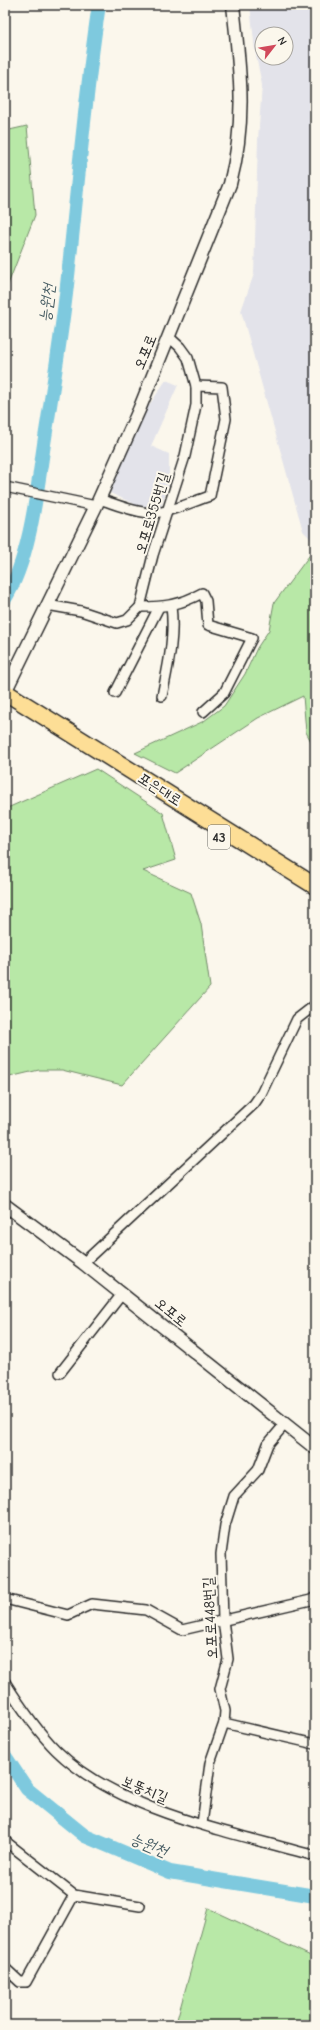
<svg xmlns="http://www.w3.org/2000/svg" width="320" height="2030" font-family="'Comic Neue','Poor Story',sans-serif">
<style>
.built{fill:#e3e3ea;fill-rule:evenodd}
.green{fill:#b8e8a7;stroke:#728a69}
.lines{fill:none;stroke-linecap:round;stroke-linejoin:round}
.river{stroke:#7ec9de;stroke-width:14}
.minor-casing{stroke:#2b2b2b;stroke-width:12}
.tertiary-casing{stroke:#2b2b2b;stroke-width:15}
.trunk-casing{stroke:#2b2b2b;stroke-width:19}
.minor{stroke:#fbf7ec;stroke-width:9}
.tertiary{stroke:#fbf7ec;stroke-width:12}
.trunk{stroke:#fdde96;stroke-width:16}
.labels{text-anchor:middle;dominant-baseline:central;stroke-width:4;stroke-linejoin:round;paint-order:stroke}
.shield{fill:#fbf7ec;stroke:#696865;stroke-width:1}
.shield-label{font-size:14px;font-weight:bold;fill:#2b2b2b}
.street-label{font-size:15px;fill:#2b2b2b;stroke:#fbf7ec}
.water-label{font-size:16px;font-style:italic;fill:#445a61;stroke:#fbf7ec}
</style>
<rect width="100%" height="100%" fill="#fbf7ec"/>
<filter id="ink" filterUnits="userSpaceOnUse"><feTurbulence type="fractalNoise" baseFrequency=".025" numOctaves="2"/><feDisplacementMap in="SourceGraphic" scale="8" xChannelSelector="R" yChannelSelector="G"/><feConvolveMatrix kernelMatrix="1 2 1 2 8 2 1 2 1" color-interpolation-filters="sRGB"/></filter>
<g filter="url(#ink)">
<g class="built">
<path d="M250 5H315V543L303 531 241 311 254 274 258 140 262 85 255 51ZM262 34H286V58H262Z"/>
<path d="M166 380 178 385 151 446 169 454V483L161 506H139L110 493 144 413Z"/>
</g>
<g class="green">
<path d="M27 126 35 215 5 292V131Z"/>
<path d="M315 548V749L306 732 303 696 258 718 175 773 135 753 204 721 224 706 245 674 257 648 269 630 274 603Z"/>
<path d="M96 769 163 813 176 860 143 871 191 893 201 924 210 987 122 1085 62 1070H39L5 1078V809Z"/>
<path d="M208 1908 315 1958V2025H155L176 2023Z"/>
</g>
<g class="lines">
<g class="river">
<path d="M5 599C30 559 37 491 44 444 52 394 60 344 66 294 77 198 84 101 99 5"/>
<path d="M5 1756 27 1789 85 1836 170 1872 315 1896"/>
</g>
<defs>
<g id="minor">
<path d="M5 487 96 506"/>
<path d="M99 499C115 504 133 512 150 513 170 513 191 502 210 496L226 419 222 387 196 386"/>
<path d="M47 605 81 611 117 623 127 620 140 607 153 555 185 456 196 405V386L188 358 180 347 168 336"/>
<path d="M140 607C165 607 180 605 202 593L206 601 208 625 252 638 224 693 203 712"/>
<path d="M115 693 159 607"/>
<path d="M162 696C168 666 175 637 171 606"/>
<path d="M83 1263 254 1104 261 1094 297 1019 315 1005"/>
<path d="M60 1373 122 1294"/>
<path d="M5 1599 68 1615 92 1604 146 1610 182 1630 311 1600 315 1597"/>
<path d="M5 1682C20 1706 36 1730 56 1750 119 1812 232 1832 315 1856"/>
<path d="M224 1723 315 1744"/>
<path d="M202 1824 210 1763 224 1723 225 1711 220 1689 228 1659 223 1620 221 1554 225 1525 234 1496 258 1470 268 1444 285 1424"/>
<path d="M5 1841 74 1895 140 1906"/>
<path d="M5 1968 20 1982H26L74 1895"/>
</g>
<g id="tertiary">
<path d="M5 692 96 506 139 410 230 184C247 119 240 70 233 5"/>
<path d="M5 1205 83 1263 315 1448"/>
</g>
<path id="trunk" d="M5 692 315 886"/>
</defs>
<use href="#minor" class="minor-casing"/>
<use href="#tertiary" class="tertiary-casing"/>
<use href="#trunk" class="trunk-casing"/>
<use href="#minor" class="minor"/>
<use href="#tertiary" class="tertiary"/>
<use href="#trunk" class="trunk"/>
</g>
</g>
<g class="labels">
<rect class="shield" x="208" y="825" width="22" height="24" rx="3"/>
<g class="shield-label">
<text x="219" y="837">43</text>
</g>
<g class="street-label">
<text transform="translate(145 352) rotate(-68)">오포로</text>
<text transform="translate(152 513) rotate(-73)">오포로355번길</text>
<text transform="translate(160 789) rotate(32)">포은대로</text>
<text transform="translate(171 1312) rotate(39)">오포로</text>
<text transform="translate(210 1618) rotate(-93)">오포로448번길</text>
<text transform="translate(145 1789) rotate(23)">보뚱치길</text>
</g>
<g class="water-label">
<text transform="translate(47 303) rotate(-83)">능원천</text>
<text transform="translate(149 1845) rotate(23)">능원천</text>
</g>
</g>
<rect width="320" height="2030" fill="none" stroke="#fbf7ec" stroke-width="20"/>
<rect x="10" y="10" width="300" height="2010" fill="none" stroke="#2b2b2b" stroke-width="1.5" filter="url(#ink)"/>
<g transform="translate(274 46) rotate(59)"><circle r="19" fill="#fbf7ec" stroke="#a8a59f"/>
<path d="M0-3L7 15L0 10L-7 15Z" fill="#d1495b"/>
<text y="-6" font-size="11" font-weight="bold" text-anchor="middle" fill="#2b2b2b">N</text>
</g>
</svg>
